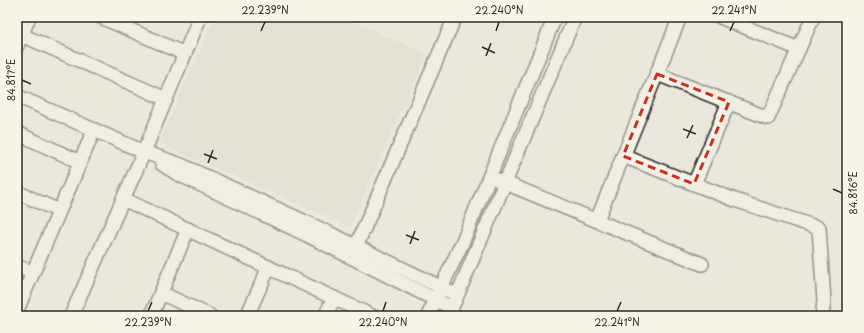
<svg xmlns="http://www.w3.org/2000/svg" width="864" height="333" font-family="'Playpen Sans',sans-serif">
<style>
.built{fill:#dbd7ce}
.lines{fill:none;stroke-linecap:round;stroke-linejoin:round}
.minor-casing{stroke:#2b2b2b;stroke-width:16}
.minor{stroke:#f7f3e8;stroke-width:13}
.marked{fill:none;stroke:#c8321e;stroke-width:3;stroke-dasharray:8 5;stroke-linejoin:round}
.ticks{fill:none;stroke:#2b2b2b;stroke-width:1.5}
.neatline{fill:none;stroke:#2b2b2b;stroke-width:1.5}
.ticks-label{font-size:10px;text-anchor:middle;fill:#2b2b2b}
</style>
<rect width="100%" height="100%" fill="#ebe7dd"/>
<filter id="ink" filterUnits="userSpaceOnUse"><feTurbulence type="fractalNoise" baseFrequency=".025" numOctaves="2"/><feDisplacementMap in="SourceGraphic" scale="8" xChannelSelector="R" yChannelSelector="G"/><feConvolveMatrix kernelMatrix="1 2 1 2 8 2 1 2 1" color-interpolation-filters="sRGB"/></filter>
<g filter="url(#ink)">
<path class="built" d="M215 17H342L427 54 350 227 159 143Z"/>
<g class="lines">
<defs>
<g id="minor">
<path d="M101 17 185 54"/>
<path d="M720 17 799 49"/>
<path d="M22 35 166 99"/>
<path d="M17 46 29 17"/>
<path d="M657 74 768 118 813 17"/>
<path d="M17 96 144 152 181 165 312 225 457 295"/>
<path d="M17 133 80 162"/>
<path d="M623 156 735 200 819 228 824 301 822 316"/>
<path d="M162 164 176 173 307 235 452 308"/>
<path d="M498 180 702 264"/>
<path d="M694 184 729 102"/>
<path d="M17 192 59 211"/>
<path d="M123 199 372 316"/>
<path d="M597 220 680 17"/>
<path d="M353 254 455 17"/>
<path d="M17 266 33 273"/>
<path d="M161 293 210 316"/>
<path d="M454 303 575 17"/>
<path d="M17 310 94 130"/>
<path d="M71 316 144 152 200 17"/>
<path d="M151 316 188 229"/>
<path d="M247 316 269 267"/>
<path d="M325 316 334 298"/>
<path d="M428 316 462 243 555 17"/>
</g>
</defs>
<use href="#minor" class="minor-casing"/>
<use href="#minor" class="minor"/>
</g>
</g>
<path d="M0 0H864V333H0ZM657 74 729 102 694 184 623 156Z" fill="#ebe7dd" fill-opacity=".55" fill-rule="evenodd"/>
<path class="marked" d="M657 74 729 102 694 184 623 156Z"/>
<path class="ticks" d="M261 31 265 22M496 31 499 22M730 31 734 22M482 47 495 53M486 56 491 43M22 80 31 84M683 129 696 134M687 138 693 125M204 154 217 159M208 163 213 150M833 189 842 193M406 235 419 240M410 244 415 231M148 311 152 302M383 311 386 302M617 311 621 302"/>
<rect width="864" height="333" fill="none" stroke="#f7f3e8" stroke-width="44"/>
<rect x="22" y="22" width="820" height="289" class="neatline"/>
<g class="ticks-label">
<text x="265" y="14">22.239°N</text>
<text x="499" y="14">22.240°N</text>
<text x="734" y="14">22.241°N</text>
<text transform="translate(11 80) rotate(-90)" y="4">84.817°E</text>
<text transform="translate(853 193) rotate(-90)" y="4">84.816°E</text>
<text x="148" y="326">22.239°N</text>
<text x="383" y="326">22.240°N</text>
<text x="617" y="326">22.241°N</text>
</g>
</svg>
